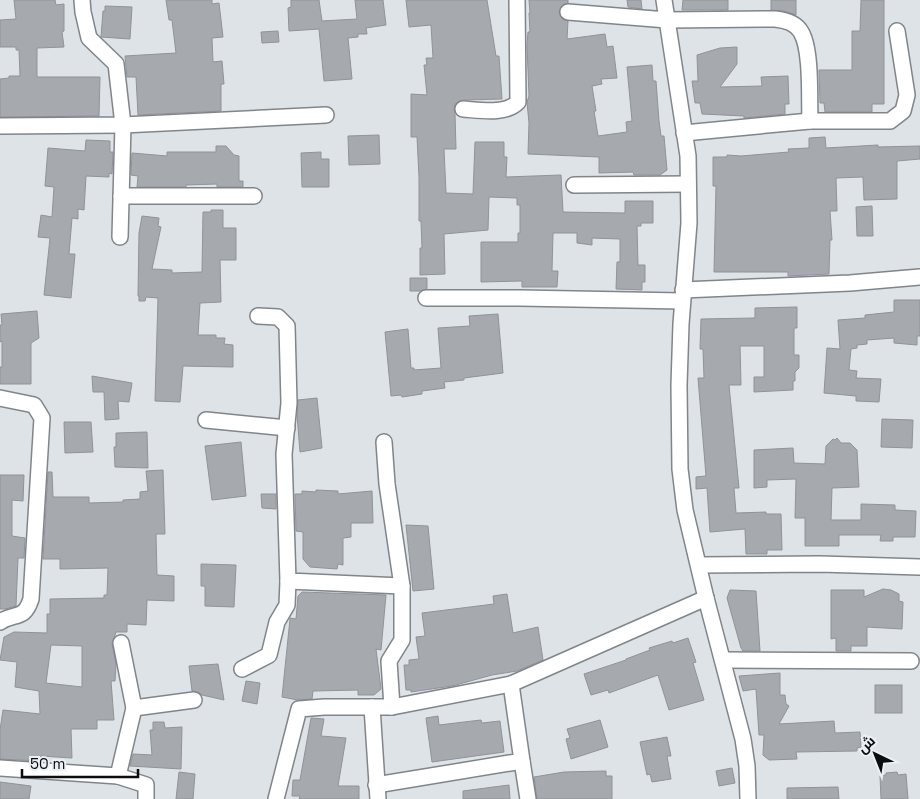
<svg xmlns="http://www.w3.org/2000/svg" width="920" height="799" font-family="'Space Grotesk',Cairo,sans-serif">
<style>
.building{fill:#a6a9ae;stroke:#909398;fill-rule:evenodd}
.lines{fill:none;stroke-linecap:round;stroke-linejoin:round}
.street-casing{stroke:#808589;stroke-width:18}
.street{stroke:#fff;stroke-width:15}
</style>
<rect width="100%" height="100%" fill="#dde3e7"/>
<g class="building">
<path d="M14 0H55L56 5 64 4V31L62 32 64 47 37 48V77H100L99 116 0 117V79L9 78V76H20L19 50H16V47H0V20L16 19Z"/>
<path d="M166 0H212V4L219 3 223 37 212 38 213 62 222 61 224 84H221V111L138 115 136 77H127L125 56 176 53 172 20H169Z"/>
<path d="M291 0H319L322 21 357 19 355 0H383L386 25 366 28 367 34H358V37L348 38 352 79 324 81 319 29 289 31 288 8 291 7Z"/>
<path d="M406 0H487L496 56H499L502 99 463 100 455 104 454 109 455 114 456 149H444L446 193 473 194 475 142H504V157H507L506 177 561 175 563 212 625 213V201H653V223H641V226H637L638 265H645V282H642V290L616 289 617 262H620V239L592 238V245L577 243V233H553L552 271H558L557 287H522V281L481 282V242H518V233H520V205H517V198L489 197 488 230 444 234 445 274 420 275V248H422L421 221H419V177L417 137H411V94L427 95 424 65H427L426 58H433L431 25 409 27Z"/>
<path d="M529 0H568V3L561 6 559 12 562 19 568 21 567 39 605 34 607 47 613 46 617 78 601 79 602 84 592 86 596 111H594L598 136 627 132 626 122 632 121 627 67 652 65 653 81H656L659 121 661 136H664L667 170 660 175H634L633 172 599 173V157L528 154 529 123 527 102 529 96 527 45 528 32H530L529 13H530Z"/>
<path d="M627 0H641L642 9 628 7Z"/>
<path d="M683 0H728V10H682Z"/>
<path d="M771 0H796V15L784 11 771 10Z"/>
<path d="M861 0H884V104H872V112H825L824 103H820L819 70H852V31H860Z"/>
<path d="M105 6 132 7 130 39 101 37 103 11H105Z"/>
<path d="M278 31 279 42 262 43 261 32Z"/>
<path d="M737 47V64L720 87 762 86 761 77 788 76 789 104H785V114L744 118V116L702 114 700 103H695L692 81H698L697 55 720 48Z"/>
<path d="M379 135 380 164 349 165 348 136Z"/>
<path d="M825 137 826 148 878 145V147L920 146V159L897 161V199L864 200 863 177 836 178 837 211H830L832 240H830L829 274 788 276V272H714L716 186H713V157H727V155L741 156 789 152 788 149 809 148V138Z"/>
<path d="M86 140 110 141V152H113L112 174 109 173V177L86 176 84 210 78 209V219L72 218 69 254H75L71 298 44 295 50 238 38 237 41 215 52 217 54 187 45 186 48 148 85 151Z"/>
<path d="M216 146H226L234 155 239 156V181H243V187H217V184L186 185V187H137L138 176 131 175 132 153 167 156V152H216Z"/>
<path d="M321 152V159H329V187H302L301 153Z"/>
<path d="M872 206 873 236H857L856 207Z"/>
<path d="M211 210H223V228H236V260H220L221 302 200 303 198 335H216V338H225L224 344 233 345V367L183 366 180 402 155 401 158 298 146 297 145 301H139V296H138L139 233 142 216 159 218 158 226 161 227 152 269 172 270V273L202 272 203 212H211Z"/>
<path d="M410 278H427V289L420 291H410Z"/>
<path d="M894 300H920V336H917V345L894 343V338L867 340V344L857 345V348L851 349 849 370 857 371 856 378 881 379 879 402 856 401V396L824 393 827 348 840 349 838 320 865 318V315L894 312Z"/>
<path d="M797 307V328H794V355H799V368L795 372V381H793V390L754 392V377H764V346H740L741 385H729L739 488H734L736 513 766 512V514H781L782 550H767V554H746L745 529 710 532 707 488 696 489V477L706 476 698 378H704L703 349H700L701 319 755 318V308Z"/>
<path d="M37 311 39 338 31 343V384H0V367H2V341L0 342V325H2L1 314Z"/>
<path d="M498 314 503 373 464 378V380L444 382 445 388 422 391V394L402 397 401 395 391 396 385 332 408 329 411 368H414V370L441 368 438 328 470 326 469 316Z"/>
<path d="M92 376 132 383 129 402 118 401 119 419 105 420 104 392H93Z"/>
<path d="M317 398 322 448 300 452 297 415 298 400Z"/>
<path d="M882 419 913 420 912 448 881 447Z"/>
<path d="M64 422H91L93 452 65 453Z"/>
<path d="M147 432 148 468 115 467 114 447H116V433Z"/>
<path d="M837 438 841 443H850L857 450 859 487 832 488 831 520H861V504L895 505V510L916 511 915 537H893V541H880L881 535H839V546H805V518H795L796 479 767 480V487L754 488V450L793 448 794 463 825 464 826 446 833 439 835 440Z"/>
<path d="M241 442 246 496 212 500 205 446Z"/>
<path d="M163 470 165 534H156L157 575 174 576V601L147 600 146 625 127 624V632H116L112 644 116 663 115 681H111L114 720H97V729H71L72 758 41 756V761L0 759V730L3 710 40 714 39 691 15 687 17 662 0 660 4 637 14 632 47 633V614H50V599L104 598V595H107L108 568 60 569V559H43L48 472H52L53 497H89V503L123 502V500L140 499V492L148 491 146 471ZM51 645 82 646V687L46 683Z"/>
<path d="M0 475H24L23 501 12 500V536L25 538 24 558H18L16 606 5 609H0Z"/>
<path d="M316 490 338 491V494L372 491 373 523H351V537L343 538V565L338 564 337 569 310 567 303 559V532L296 531 295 494H302V491L316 492Z"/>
<path d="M261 494H276V509L262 508Z"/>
<path d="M406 525 428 526 434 589 413 591Z"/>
<path d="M201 564 236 565 234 607 205 606V586H201Z"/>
<path d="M883 589 891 590 899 594V601L903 602 902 629 867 627V646H851V651H836V638L831 639V590H864V597Z"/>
<path d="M730 590 756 591 760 651H743L741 648 727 598Z"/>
<path d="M302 592 386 595 381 650 376 649 381 689 374 695H358V690L313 691 312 699 298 700 282 697 290 619V618L296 619 298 596Z"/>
<path d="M507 594 513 633 538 627 543 660 517 671 492 675 452 686 411 692V690H406L404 665H409V660L419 659 416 637 425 636 422 613 494 604 493 596Z"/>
<path d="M688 638 696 662 693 663 704 700 669 710 658 675 609 693 608 690 591 695 584 674 626 660V659L650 650 649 648 672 641 673 643Z"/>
<path d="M218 664 224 700 202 695 198 692 192 691 189 666Z"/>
<path d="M780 673V695H785L786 704 789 706 779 724 834 721 835 733 860 732 861 747 857 748V751L796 752 797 759 769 760 763 755 764 735H759L756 689 743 691 739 676Z"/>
<path d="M246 681 260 683 257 704 242 701Z"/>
<rect x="875" y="685" width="27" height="28"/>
<path d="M438 716 439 725 481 720 482 723 500 721 504 752 432 762 426 718Z"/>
<path d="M311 718 324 719 321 736 346 738 338 786H359V799H299L300 796H292L293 780H300Z"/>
<path d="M600 720 608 747 571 759 566 739 570 738 567 729Z"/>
<path d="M153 722H164L165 728 182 727 181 769 130 766 133 754 152 755 150 730H153Z"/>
<path d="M667 737 671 756H667L671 779 652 782 650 774 647 775 640 742Z"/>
<path d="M732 768 735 783 719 786 716 771Z"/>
<path d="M606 771V776H612V799H537L534 777 564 772Z"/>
<path d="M179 772 195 774 193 799H176Z"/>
<path d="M897 772 898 775 906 774 908 799H881L880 776 886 775V773Z"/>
<path d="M0 782 31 786 29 799H0Z"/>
<path d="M509 785 510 799H463V791Z"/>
<path d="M838 787 839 799H787V788Z"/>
</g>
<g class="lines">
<defs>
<g id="street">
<path d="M82 0 83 12 89 38 116 64 123 125 120 237"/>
<path d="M664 0 688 156 689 223 681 324 679 385 680 469 685 510 706 598 743 739 747 766 748 799"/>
<path d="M568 12 667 20 775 19C785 20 796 23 801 32 812 50 809 100 810 121"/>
<path d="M463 109C479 110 506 115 518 102L517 0"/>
<path d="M0 126 123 125 326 115"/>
<path d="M684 133 810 121H890L903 111 907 95 897 31"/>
<path d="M574 185 688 184"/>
<path d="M121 196H254"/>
<path d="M683 290 850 283 920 277"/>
<path d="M426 298H520L682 301"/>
<path d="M258 316 278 317 287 326 289 403 284 454 288 581 402 586"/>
<path d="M0 398 34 405 42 418 31 599C24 621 15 612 0 622"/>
<path d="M206 420 287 428"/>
<path d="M384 442 387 484 402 586V640L389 661 392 707"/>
<path d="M699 565 820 564 920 567"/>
<path d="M723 660 911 661"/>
<path d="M242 669 269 655 277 622 287 605 288 581"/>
<path d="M372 707 378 799"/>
<path d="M134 708 194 700"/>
<path d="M522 761 528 799"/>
<path d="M0 768 118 776 134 708 121 643"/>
<path d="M118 776 146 785V799"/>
<path d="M376 785 522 761 511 684"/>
<path d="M276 799 299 709 324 707H392L511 684 706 598"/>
</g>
</defs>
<use href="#street" class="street-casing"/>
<use href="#street" class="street"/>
</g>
<g transform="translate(875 754) rotate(317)" stroke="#eaf0f4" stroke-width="4" paint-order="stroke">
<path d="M0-4L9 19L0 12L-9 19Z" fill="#0b0c0e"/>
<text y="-8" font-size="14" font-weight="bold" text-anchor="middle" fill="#0b0c0e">ش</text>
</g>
<path d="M22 769v8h116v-8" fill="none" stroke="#0b0c0e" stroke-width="2.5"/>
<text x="30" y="769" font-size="15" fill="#0b0c0e" stroke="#eaf0f4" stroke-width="4" paint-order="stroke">50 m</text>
</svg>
